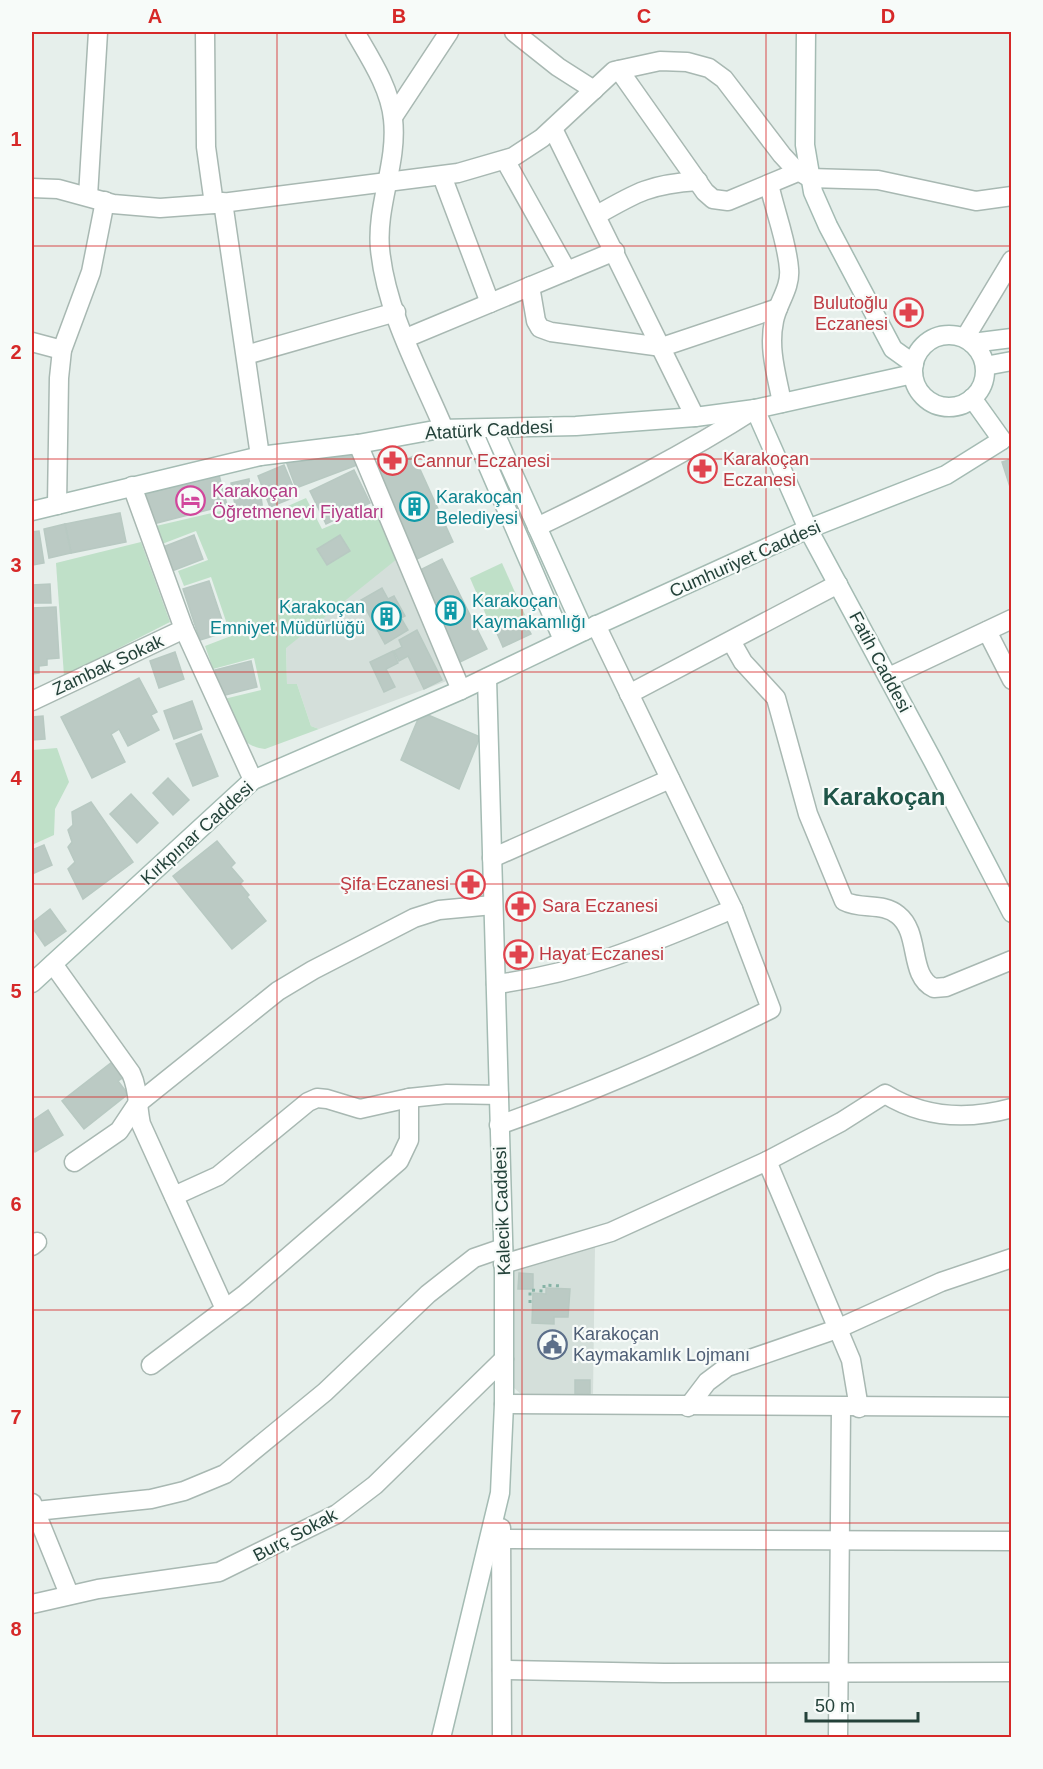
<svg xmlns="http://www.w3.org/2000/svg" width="1043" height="1769" font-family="Helvetica,sans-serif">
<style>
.built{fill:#d4dfda}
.green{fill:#bfe0c8}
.building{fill:#bbcac4;stroke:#b8c9c2;stroke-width:1.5}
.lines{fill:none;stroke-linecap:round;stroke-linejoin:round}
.street-casing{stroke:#a8b8b2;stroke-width:21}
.secondary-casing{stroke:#a4bbb3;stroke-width:21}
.path{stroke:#86b3a5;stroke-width:3;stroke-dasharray:3 4.5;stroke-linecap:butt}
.street{stroke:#fff;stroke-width:18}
.secondary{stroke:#fff;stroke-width:18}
.grid{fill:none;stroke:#d62828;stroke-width:1.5;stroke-opacity:0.55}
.labels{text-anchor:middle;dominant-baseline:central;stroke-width:4.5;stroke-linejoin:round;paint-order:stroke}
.health-label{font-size:18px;fill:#be3a42;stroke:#f7fbf9;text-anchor:start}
.street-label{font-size:18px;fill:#24423a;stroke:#f7fbf9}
.hotel-label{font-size:18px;fill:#b23c85;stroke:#f7fbf9;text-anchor:start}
.culture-label{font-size:18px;fill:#0d838f;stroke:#f7fbf9;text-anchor:start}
.service-label{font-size:18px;fill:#4e5e75;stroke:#f7fbf9;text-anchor:start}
.district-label{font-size:24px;font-weight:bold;fill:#1f5548;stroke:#f7fbf9}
.neatline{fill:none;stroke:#d62828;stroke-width:2}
.grid-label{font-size:20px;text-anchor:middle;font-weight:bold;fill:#d62828}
</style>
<rect width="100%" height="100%" fill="#e6efeb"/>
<g class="built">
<path d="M397 559 452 679 319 729 311 726 297 684H287L286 647 351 592Z"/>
<path d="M595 1246 593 1396H523L512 1386 510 1268Z"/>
</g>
<g class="green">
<path d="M306 498 322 529 379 505 397 559 286 648 287 684H297L311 726 319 729 265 749C237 746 234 723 224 699L261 690 254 658 213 669 205 646 231 636 211 577 184 586 178 571 208 560 196 531 162 544 156 526 229 509 234 522 272 513Z"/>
<path d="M141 542 170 622 64 676 56 563Z"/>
<path d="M502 563 525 615 492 629 470 578Z"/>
<path d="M57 748 69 782 55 809 54 835 32 845V750Z"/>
</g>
<g class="building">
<path d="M352 446 357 465 296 488 286 461Z"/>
<path d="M414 456 453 542 417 559 378 472Z"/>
<path d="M1012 459V486L1010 487 1002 462Z"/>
<path d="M284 465 297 496 270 507 258 476Z"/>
<path d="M354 470 370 503 326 524 310 491Z"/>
<path d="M219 475 227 505 153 524 146 494Z"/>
<path d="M249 479 251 492 260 490 263 511 237 516 231 483Z"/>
<path d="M120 513 126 542 71 553 65 524Z"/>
<path d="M65 524 71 553 49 558 44 529Z"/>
<path d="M39 531 44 563 32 565V532Z"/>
<path d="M194 535 203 559 172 571 163 547Z"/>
<path d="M340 535 350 551 327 565 317 549Z"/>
<path d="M442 559 487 649 460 662 416 572Z"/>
<path d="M209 581 226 632 200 640 183 589Z"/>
<path d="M50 584 51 603H32V585Z"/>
<path d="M382 588 388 599 394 596 405 616 401 618 408 630 385 644 361 600Z"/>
<path d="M56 607 59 658 47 659V665L39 666V673L32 674V608Z"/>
<path d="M523 619 531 634 503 647 496 631Z"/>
<path d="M417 630 442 680 424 689 408 656 399 661 394 651 402 647 399 640Z"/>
<path d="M393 651 398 663 386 669 395 687 384 692 370 662Z"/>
<path d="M175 652 184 679 159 688 150 661Z"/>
<path d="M251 661 257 687 221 696 215 670Z"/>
<path d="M139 678 157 712 151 715 159 730 128 746 119 729 111 734 125 762 92 778 61 717Z"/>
<path d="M192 701 202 729 174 739 164 711Z"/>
<path d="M421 712 480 737 459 789 401 760Z"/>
<path d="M43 716 45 739 32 740V717Z"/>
<path d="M201 734 218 776 193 786 176 744Z"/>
<path d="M168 778 189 800 173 815 153 793Z"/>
<path d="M131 794 158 823 137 843 110 814Z"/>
<path d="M91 802 133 862 83 899 68 869 75 862 68 847 72 842 68 830 73 825 72 812Z"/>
<path d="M217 841 235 863 231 867 243 881 240 884 249 895 247 897 266 921 232 949 173 876Z"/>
<path d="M44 845 52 865 32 874V850Z"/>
<path d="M50 909 66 931 45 946 32 927V923Z"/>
<path d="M112 1062 124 1077 118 1081 128 1094 84 1129 62 1101Z"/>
<path d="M48 1110 63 1135 35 1152 32 1147V1121Z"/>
<path d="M519 1273 533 1274V1289H518Z"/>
<path d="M546 1288 570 1289 568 1317H554V1324L532 1323 533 1293 546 1294Z"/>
<rect x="575" y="1380" width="15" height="14"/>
</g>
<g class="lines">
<defs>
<g id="street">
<path d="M205 32 206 147 214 204"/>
<path d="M355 32C370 58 390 88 393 119 398 163 376 205 380 249 386 312 420 372 444 429"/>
<path d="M514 32 558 67 594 90"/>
<path d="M619 70 705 192 713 199 728 201 800 171"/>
<path d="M393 117 449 32"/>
<path d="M553 129 695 417"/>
<path d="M505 160 567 271"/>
<path d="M442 176 490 303"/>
<path d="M769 184C775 212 787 241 789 269 791 288 777 304 774 321 768 349 777 376 782 403"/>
<path d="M32 188 58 189 113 204 160 208 214 204 458 173 513 157 542 138 614 71 660 61 687 62 709 68 724 79 782 155 794 168 810 178 878 180 976 201 1012 196"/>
<path d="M88 196 98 32"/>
<path d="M223 202 260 456"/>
<path d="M597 215C637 192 651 184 698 181"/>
<path d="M530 286 536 321 540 328 551 332 662 347 778 308"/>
<path d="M406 338 615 251"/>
<path d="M965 338 1012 260"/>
<path d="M32 342 62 350"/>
<path d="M246 355 396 312"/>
<path d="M358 444 461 690"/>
<path d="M132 486 184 629 253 780"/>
<path d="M57 505 59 378 62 350 91 272 105 201"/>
<path d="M537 527C612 491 685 454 755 409"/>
<path d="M987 631 1012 680"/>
<path d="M731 641 743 662 776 698 808 814 844 901C861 910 883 902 898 915 921 933 908 976 934 988L946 987 1012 960"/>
<path d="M889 677 1012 619"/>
<path d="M629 694 838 584"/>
<path d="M32 701 184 629"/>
<path d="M492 858 670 779"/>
<path d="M53 964 131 1073C139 1090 137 1106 141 1124L225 1309"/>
<path d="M496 984C584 973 652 943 733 909"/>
<path d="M499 1125C593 1092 682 1053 771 1009L733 909 596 625"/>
<path d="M767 1161 841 1122 885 1094C924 1118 968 1120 1012 1108"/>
<path d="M74 1162 119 1131 137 1104 278 991 313 970 414 918 439 910 493 905"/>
<path d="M174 1196 218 1176 308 1102 317 1098 327 1099 360 1109 409 1098 447 1094 499 1095"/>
<path d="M32 1246 37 1242"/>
<path d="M503 1264 611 1232 767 1161 851 1360 859 1408"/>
<path d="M151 1365 244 1295 399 1161 409 1140V1098"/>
<path d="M504 1404 1012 1407"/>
<path d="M688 1407 707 1382 727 1367 837 1329 941 1282 1012 1258"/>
<path d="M32 1503 69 1594"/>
<path d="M36 1511 151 1499 184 1491 225 1474 325 1392 428 1294 474 1258 503 1248"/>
<path d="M501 1528 502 1738"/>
<path d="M501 1539 1012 1541"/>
<path d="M32 1604 98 1589 219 1572 337 1514 375 1485 504 1359"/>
<path d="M502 1670 664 1673 1012 1672"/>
<path d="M838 1738 841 1408"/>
</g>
<g id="secondary">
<path d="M806 32 805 145 813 192 828 226 893 349 914 364"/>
<circle cx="949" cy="371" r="36"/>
<path d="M972 343 1012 338"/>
<path d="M985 366 1012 361"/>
<path d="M972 398 1002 440"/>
<path d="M755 409 808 529 933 761 1012 913"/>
<path d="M472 429 563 640"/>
<path d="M493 429 584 631"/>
<path d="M32 511 260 456 358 444 440 429 576 426 695 417 755 409 913 374"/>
<path d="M32 983 253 780 461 690 584 631 808 529 946 475 1002 440"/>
<path d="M441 1738 500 1493 504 1404V1273L487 678"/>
</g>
</defs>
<use href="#street" class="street-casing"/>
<use href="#secondary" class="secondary-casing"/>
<path class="path" d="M530 1303V1290L544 1291V1285L563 1286"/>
<use href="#street" class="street"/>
<use href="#secondary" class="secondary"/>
</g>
<path class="grid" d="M277 32V1738M522 32V1738M766 32V1738M32 246H1012M32 459H1012M32 672H1012M32 884H1012M32 1097H1012M32 1310H1012M32 1523H1012"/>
<defs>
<symbol id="pharmacy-ring" viewBox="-11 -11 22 22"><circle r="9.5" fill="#f7fbf9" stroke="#e0444e" stroke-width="1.5"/><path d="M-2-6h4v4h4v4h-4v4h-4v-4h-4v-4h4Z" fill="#e0444e"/></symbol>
<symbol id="hotel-ring" viewBox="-11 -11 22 22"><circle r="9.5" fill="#f7fbf9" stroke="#d1479c" stroke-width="1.5"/><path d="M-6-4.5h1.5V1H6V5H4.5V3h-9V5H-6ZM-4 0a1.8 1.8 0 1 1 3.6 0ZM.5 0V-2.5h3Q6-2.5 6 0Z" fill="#d1479c"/></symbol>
<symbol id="building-ring" viewBox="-11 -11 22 22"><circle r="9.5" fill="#f7fbf9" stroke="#0f9aa8" stroke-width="1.5"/><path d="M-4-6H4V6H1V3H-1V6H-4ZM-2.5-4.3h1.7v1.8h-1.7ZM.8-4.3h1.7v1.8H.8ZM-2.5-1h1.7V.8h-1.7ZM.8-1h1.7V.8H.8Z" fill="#0f9aa8"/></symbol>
<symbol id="civic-ring" viewBox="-11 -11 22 22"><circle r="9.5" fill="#f7fbf9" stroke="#5c6f8a" stroke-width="1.5"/><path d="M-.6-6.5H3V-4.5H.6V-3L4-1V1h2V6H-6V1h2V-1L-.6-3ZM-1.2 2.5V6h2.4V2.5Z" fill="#5c6f8a"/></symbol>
</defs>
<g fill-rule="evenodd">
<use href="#pharmacy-ring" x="892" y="296" width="33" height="33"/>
<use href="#pharmacy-ring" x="376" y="444" width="33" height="33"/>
<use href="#pharmacy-ring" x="686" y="452" width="33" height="33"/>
<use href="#hotel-ring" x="174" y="484" width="33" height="33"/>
<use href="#building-ring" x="398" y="490" width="33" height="33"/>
<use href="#building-ring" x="434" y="594" width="33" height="33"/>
<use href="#building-ring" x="370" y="600" width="33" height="33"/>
<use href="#pharmacy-ring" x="454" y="868" width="33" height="33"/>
<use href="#pharmacy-ring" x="504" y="890" width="33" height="33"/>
<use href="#pharmacy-ring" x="502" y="938" width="33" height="33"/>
<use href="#civic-ring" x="536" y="1328" width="33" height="33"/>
</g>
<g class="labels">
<g class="health-label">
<text x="888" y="303" text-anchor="end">Bulutoğlu<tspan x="888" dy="21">Eczanesi</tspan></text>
<text x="723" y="459">Karakoçan<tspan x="723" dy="21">Eczanesi</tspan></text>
<text x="413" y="461">Cannur Eczanesi</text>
<text x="449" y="884" text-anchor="end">Şifa Eczanesi</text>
<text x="542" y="906">Sara Eczanesi</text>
<text x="539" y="954">Hayat Eczanesi</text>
</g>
<g class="street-label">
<text transform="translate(489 430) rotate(-3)">Atatürk Caddesi</text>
<text transform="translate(745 559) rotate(-24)">Cumhuriyet Caddesi</text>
<text transform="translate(880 662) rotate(62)">Fatih Caddesi</text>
<text transform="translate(108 665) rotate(-25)">Zambak Sokak</text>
<text transform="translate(197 833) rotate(-42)">Kırkpınar Caddesi</text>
<text transform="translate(502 1211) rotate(-92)">Kalecik Caddesi</text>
<text transform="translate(295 1535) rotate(-28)">Burç Sokak</text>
</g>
<g class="hotel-label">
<text x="212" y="491">Karakoçan<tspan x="212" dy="21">Öğretmenevi Fiyatları</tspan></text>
</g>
<g class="culture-label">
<text x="436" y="497">Karakoçan<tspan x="436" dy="21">Belediyesi</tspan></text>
<text x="472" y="601">Karakoçan<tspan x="472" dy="21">Kaymakamlığı</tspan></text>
<text x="365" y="607" text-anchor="end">Karakoçan<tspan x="365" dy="21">Emniyet Müdürlüğü</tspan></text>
</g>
<g class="service-label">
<text x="573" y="1334">Karakoçan<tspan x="573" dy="21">Kaymakamlık Lojmanı</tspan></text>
</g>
<g class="district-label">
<text x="884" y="796">Karakoçan</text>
</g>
</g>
<rect width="1043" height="1769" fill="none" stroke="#f7fbf9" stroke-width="66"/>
<path d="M806 1712v9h112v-9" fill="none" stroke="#24423a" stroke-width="3"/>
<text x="815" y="1712" font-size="18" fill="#24423a" stroke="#f7fbf9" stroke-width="4.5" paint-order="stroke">50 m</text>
<rect x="33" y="33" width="977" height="1703" class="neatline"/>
<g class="grid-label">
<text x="155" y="23">A</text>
<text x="399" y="23">B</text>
<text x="644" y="23">C</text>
<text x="888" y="23">D</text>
<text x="16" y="146">1</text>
<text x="16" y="359">2</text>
<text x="16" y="572">3</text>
<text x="16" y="785">4</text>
<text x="16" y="998">5</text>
<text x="16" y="1211">6</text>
<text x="16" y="1424">7</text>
<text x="16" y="1636">8</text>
</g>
</svg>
